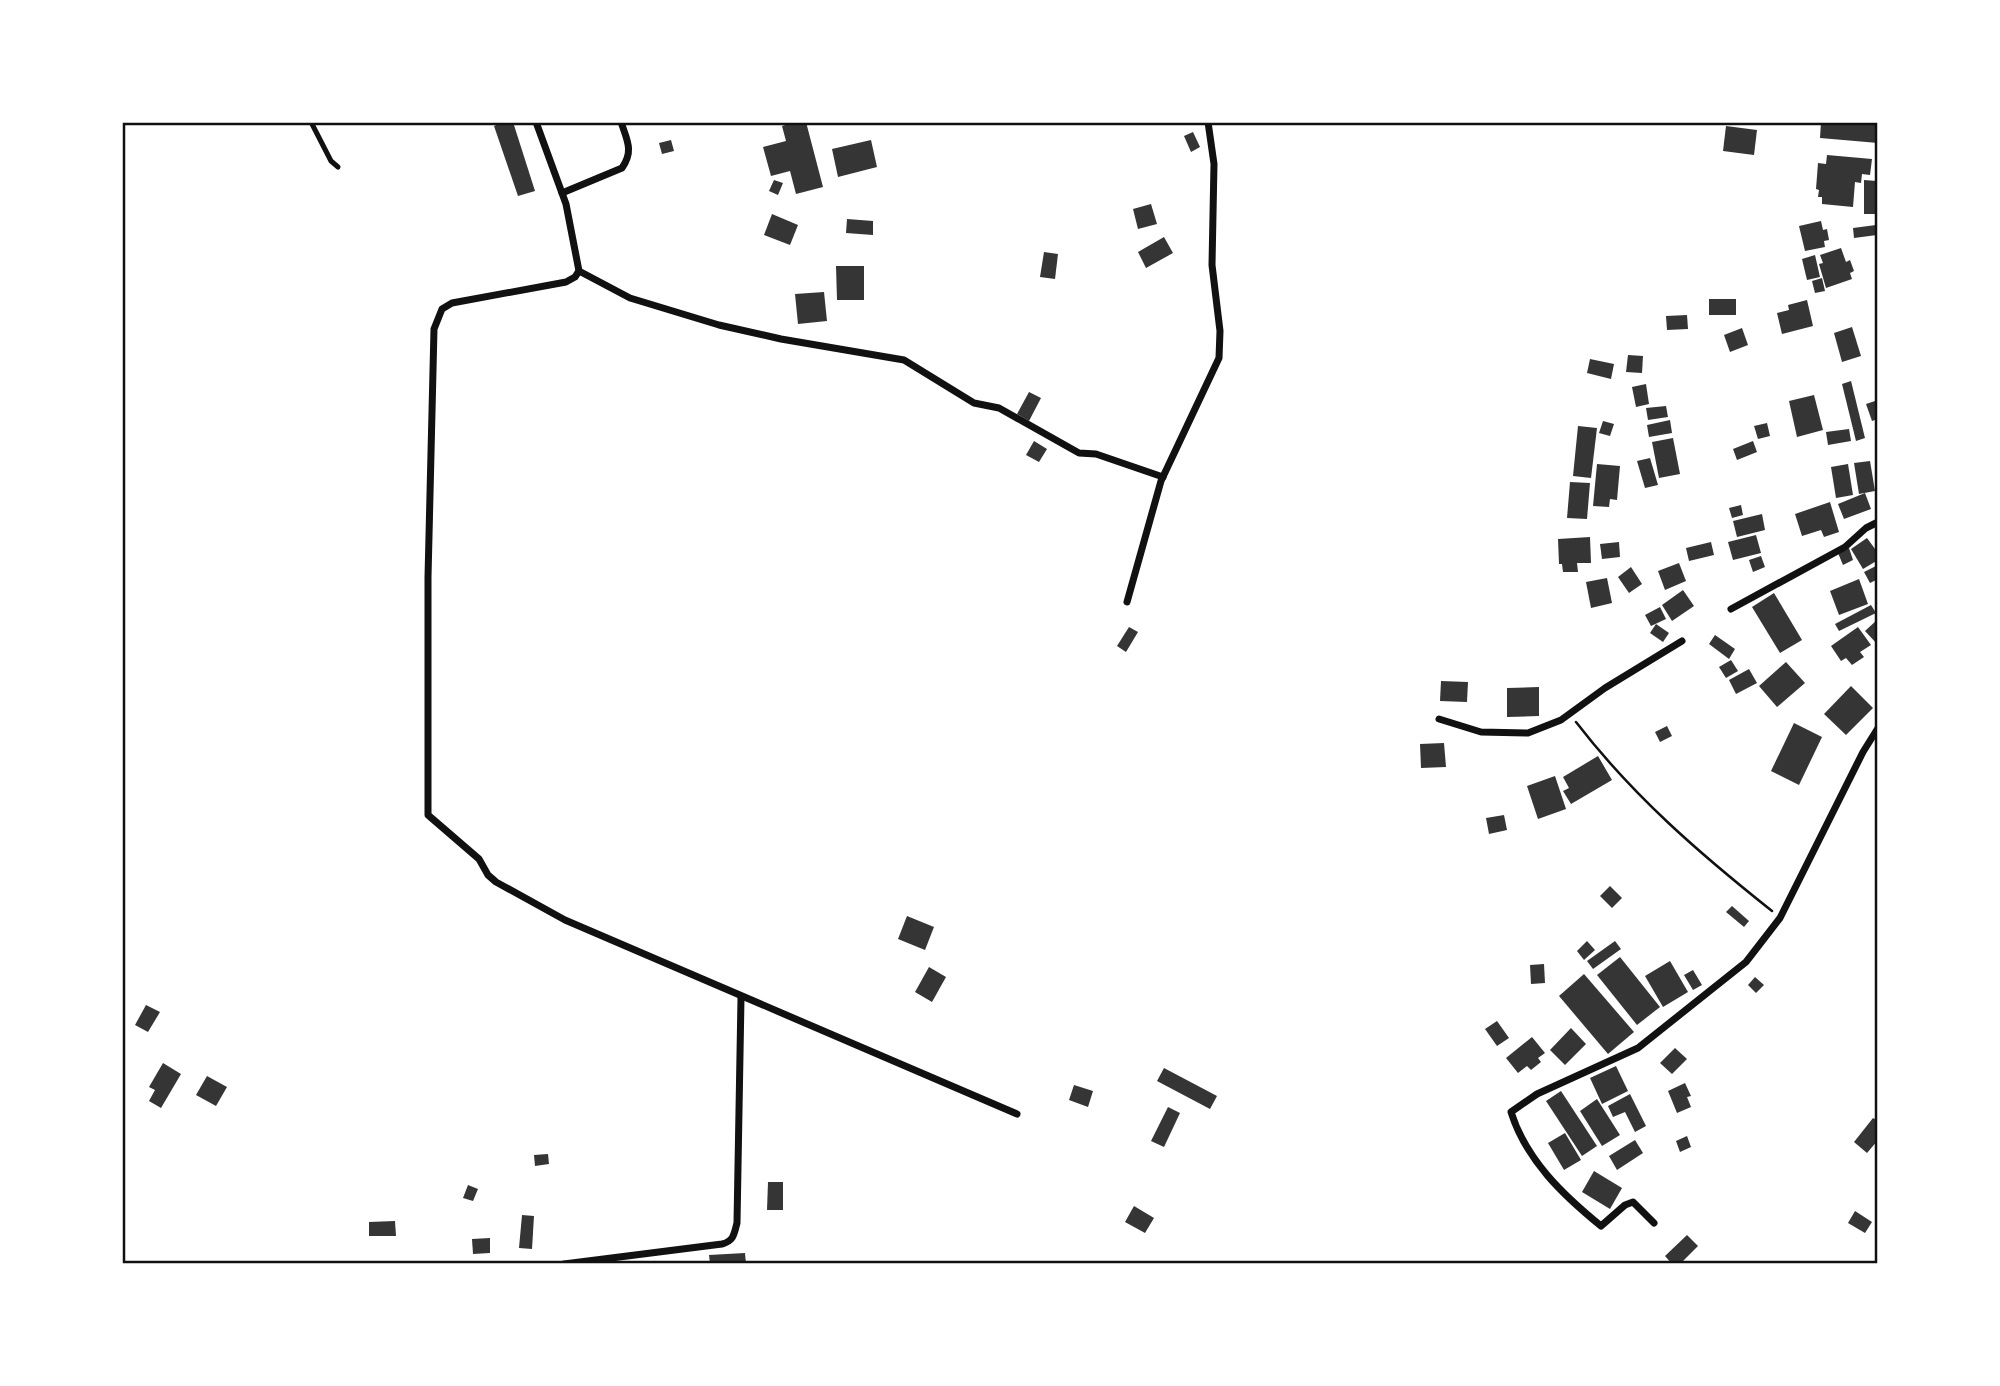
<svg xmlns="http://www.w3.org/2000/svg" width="2000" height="1386" font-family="Jost,sans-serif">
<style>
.building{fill:#353535}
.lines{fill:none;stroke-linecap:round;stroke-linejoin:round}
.path{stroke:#111;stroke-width:2.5}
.service{stroke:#111;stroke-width:5}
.minor{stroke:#111;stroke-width:7}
.neatline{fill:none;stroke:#111;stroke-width:2.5}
</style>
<rect width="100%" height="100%" fill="#fff"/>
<g class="building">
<path d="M503 122H513L535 191 518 196 494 126Z"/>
<path d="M795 122H806L823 187 796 194 790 171 771 176 763 147 786 141 782 126Z"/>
<path d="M1821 122H1878V143L1820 138Z"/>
<path d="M1726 126 1757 130 1754 155 1723 151Z"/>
<path d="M1193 132 1200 147 1191 152 1184 136Z"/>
<path d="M671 140 674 151 662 154 659 143Z"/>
<path d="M871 140 877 167 838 177 832 149Z"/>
<path d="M1827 155 1872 159 1870 175 1862 174 1861 183 1855 182 1853 207 1822 204V197H1818L1819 190 1816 189 1818 163 1826 164Z"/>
<path d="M774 180 783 183 778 195 769 191Z"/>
<path d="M1864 180 1877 181 1876 214H1864Z"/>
<path d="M1151 204 1157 224 1138 229 1133 209Z"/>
<path d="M772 214 798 225 790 245 764 235Z"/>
<path d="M847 219 873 221V235L846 233Z"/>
<path d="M1821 221 1823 230 1827 229 1829 240 1824 241 1825 247 1805 251 1799 226Z"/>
<path d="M1876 225 1877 235 1854 238 1853 228Z"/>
<path d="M1164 237 1173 253 1146 268 1138 252Z"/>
<path d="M1841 248 1846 262 1850 260 1854 271 1850 273 1852 279 1826 288 1819 264 1823 263 1820 255Z"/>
<path d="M1044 252 1058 254 1055 279 1040 277Z"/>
<path d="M1815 255 1820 277 1807 280 1802 259Z"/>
<path d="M836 266H864V300H837Z"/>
<path d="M1822 278 1825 291 1815 293 1812 281Z"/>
<path d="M824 292 827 321 798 324 795 294Z"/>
<rect x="1709" y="299" width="27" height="16"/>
<path d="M1807 300 1813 326 1782 334 1777 313 1789 310 1788 305Z"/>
<path d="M1687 315 1688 329 1667 330 1666 316Z"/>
<path d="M1852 327 1861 356 1842 362 1834 333Z"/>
<path d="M1742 328 1748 345 1730 352 1724 335Z"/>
<path d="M1628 355 1643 356 1642 373 1626 372Z"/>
<path d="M1590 359 1614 364 1611 379 1587 373Z"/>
<path d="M1851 381 1865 438 1856 441 1842 384Z"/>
<path d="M1646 384 1649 404 1636 407 1632 387Z"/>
<path d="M1029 392 1041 398 1029 421 1017 414Z"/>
<path d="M1814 395 1823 430 1797 437 1789 401Z"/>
<path d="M1878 400V419L1872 421 1866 404Z"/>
<path d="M1666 406 1668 417 1648 420 1646 408Z"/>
<path d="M1670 420 1672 433 1649 437 1647 425Z"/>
<path d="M1603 421 1614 424 1610 436 1599 433Z"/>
<path d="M1767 423 1770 436 1758 439 1754 426Z"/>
<path d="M1578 426 1597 428 1591 478 1573 476Z"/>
<path d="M1849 429 1851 441 1828 445 1826 432Z"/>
<path d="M1673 438 1680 474 1659 478 1652 442Z"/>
<path d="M1034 441 1047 449 1039 462 1026 455Z"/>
<path d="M1753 441 1757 452 1737 460 1733 449Z"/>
<path d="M1650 458 1658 485 1645 488 1637 461Z"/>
<path d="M1870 461 1875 491 1859 494 1854 463Z"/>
<path d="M1597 464 1620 466 1617 500 1610 499 1609 507 1593 506Z"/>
<path d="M1848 464 1853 495 1836 498 1831 467Z"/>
<path d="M1570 482 1590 483 1587 519 1567 518Z"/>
<path d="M1865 493 1871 509 1844 519 1838 504Z"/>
<path d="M1830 502 1839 532 1824 537 1821 530 1802 536 1795 514Z"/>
<path d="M1741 505 1743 515 1732 518 1729 508Z"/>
<path d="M1762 514 1765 530 1737 537 1733 521Z"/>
<path d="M1756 535 1761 553 1733 560 1728 542Z"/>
<path d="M1590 537 1591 563H1577L1578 572H1563L1562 564H1559L1558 539Z"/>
<path d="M1867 538 1878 553V560L1863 569 1851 549Z"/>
<path d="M1619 542 1620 557 1602 559 1600 544Z"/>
<path d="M1711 542 1714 555 1689 561 1686 548Z"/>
<path d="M1849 548 1853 560 1843 565 1838 553Z"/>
<path d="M1761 556 1765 567 1753 572 1749 560Z"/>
<path d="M1679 563 1686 581 1665 590 1658 571Z"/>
<path d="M1878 565V579L1870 583 1864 572Z"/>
<path d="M1631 567 1642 584 1629 593 1618 577Z"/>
<path d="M1607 578 1612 603 1591 608 1586 582Z"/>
<path d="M1859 579 1868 604 1839 615 1830 591Z"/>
<path d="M1683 590 1694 606 1672 621 1662 605Z"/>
<path d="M1774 593 1802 640 1780 653 1752 607Z"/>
<path d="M1871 605 1876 613 1839 631 1835 624Z"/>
<path d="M1660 607 1666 619 1651 626 1645 615Z"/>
<path d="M1878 619V645L1865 631Z"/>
<path d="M1656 624 1669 633 1663 642 1650 633Z"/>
<path d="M1129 627 1138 632 1126 652 1117 646Z"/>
<path d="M1858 627 1871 645 1860 652 1864 657 1852 665 1846 658 1841 661 1831 646Z"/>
<path d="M1715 635 1735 649 1729 659 1709 644Z"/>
<path d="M1731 660 1738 671 1726 678 1719 667Z"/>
<path d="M1786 662 1805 683 1777 707 1759 686Z"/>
<path d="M1749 669 1757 683 1736 694 1729 680Z"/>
<path d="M1441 681 1468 682 1467 702 1440 701Z"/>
<path d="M1851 686 1873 708 1846 735 1824 714Z"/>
<path d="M1539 687V716L1507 717V688Z"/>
<path d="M1794 723 1822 737 1799 785 1771 771Z"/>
<path d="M1667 726 1672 736 1660 742 1655 732Z"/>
<path d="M1444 743 1446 767 1421 768 1420 744Z"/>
<path d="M1598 756 1612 780 1571 804 1563 791 1569 788 1563 777Z"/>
<path d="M1555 776 1566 809 1538 819 1527 786Z"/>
<path d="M1504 815 1507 830 1489 834 1486 818Z"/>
<path d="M1610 886 1622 898 1612 908 1600 896Z"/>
<path d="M1732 906 1749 921 1744 927 1726 912Z"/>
<path d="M907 916 934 927 925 950 898 939Z"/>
<path d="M1587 941 1595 950 1584 960 1577 951Z"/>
<path d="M1615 941 1621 949 1593 969 1587 961Z"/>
<path d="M1620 957 1660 1007 1637 1025 1597 975Z"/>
<path d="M1670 961 1688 992 1663 1007 1645 976Z"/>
<path d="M1544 964 1545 983 1531 984 1530 965Z"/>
<path d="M929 967 946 977 932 1002 915 992Z"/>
<path d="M1693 970 1702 985 1693 990 1684 975Z"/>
<path d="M1584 974 1634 1032 1608 1054 1559 996Z"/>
<path d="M1755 977 1764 985 1756 993 1748 985Z"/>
<path d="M146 1005 160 1012 148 1032 135 1025Z"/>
<path d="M1497 1021 1509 1038 1497 1046 1485 1029Z"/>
<path d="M1571 1028 1586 1044 1565 1065 1550 1050Z"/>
<path d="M1532 1037 1545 1053 1538 1058 1541 1062 1531 1070 1527 1066 1518 1073 1506 1058Z"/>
<path d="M1675 1048 1687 1059 1672 1074 1660 1063Z"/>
<path d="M163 1063 181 1074 161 1108 149 1101 155 1090 149 1087Z"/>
<path d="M1616 1066 1628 1091 1602 1104 1590 1078Z"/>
<path d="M1164 1068 1217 1096 1210 1109 1157 1081Z"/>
<path d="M207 1076 227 1087 216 1106 196 1095Z"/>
<path d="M1685 1083 1691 1096 1687 1097 1691 1107 1677 1113 1668 1091Z"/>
<path d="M1074 1085 1093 1091 1088 1107 1069 1100Z"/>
<path d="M1561 1091 1597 1146 1582 1156 1546 1101Z"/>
<path d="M1630 1094 1646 1126 1635 1132 1625 1112 1613 1117 1608 1106Z"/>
<path d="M1597 1099 1620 1135 1602 1146 1580 1111Z"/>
<path d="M1168 1107 1180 1113 1164 1147 1151 1141Z"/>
<path d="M1873 1118 1878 1121V1140L1867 1153 1854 1142Z"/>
<path d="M1565 1133 1581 1160 1564 1170 1548 1143Z"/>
<path d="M1687 1136 1691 1147 1680 1152 1676 1141Z"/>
<path d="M1635 1140 1643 1153 1617 1170 1609 1156Z"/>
<path d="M548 1154 549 1164 535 1166 534 1155Z"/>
<path d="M1594 1171 1622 1188 1610 1209 1582 1192Z"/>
<path d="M768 1182H783V1210H767Z"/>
<path d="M468 1185 478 1189 473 1201 463 1198Z"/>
<path d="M1134 1206 1154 1218 1145 1233 1125 1222Z"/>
<path d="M1855 1211 1872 1222 1865 1233 1848 1223Z"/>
<path d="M522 1215 534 1216 532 1249 519 1248Z"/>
<path d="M395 1221 396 1236H369V1222Z"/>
<path d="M1687 1235 1698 1246 1680 1264H1672L1665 1256Z"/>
<path d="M490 1238V1253L473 1254 472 1239Z"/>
<path d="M745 1253 746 1264H710L709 1255Z"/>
</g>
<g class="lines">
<path class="path" d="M1576 722C1633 796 1699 853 1772 911"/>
<path class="service" d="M311 122 331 161 338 167"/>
<g class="minor">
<path d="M536 122 566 204 579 271 575 277 566 282 452 303 442 309 434 329 428 577V815L479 859 488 875 496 882 565 920 1017 1114"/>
<path d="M562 193 622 168C634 151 627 140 621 122"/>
<path d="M579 271 630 298 719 325 781 339 904 360 974 403 999 408 1079 453 1096 454 1163 477"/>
<path d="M1127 602 1161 481 1219 358 1220 331 1212 265 1214 164 1208 122"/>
<path d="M1731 609 1845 547 1866 528 1878 522"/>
<path d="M1439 719 1481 732 1528 733 1561 720 1605 688 1682 641"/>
<path d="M1654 1223 1633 1202 1625 1205 1601 1226C1563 1195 1526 1160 1511 1112L1537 1094 1638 1048 1746 962 1780 918 1863 752 1878 728"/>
<path d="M564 1264 722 1244C734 1241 734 1234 737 1223L741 998"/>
</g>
</g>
<rect width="2000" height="1386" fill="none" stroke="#ffffff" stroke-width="248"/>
<rect x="124" y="124" width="1752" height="1138" class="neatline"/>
</svg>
